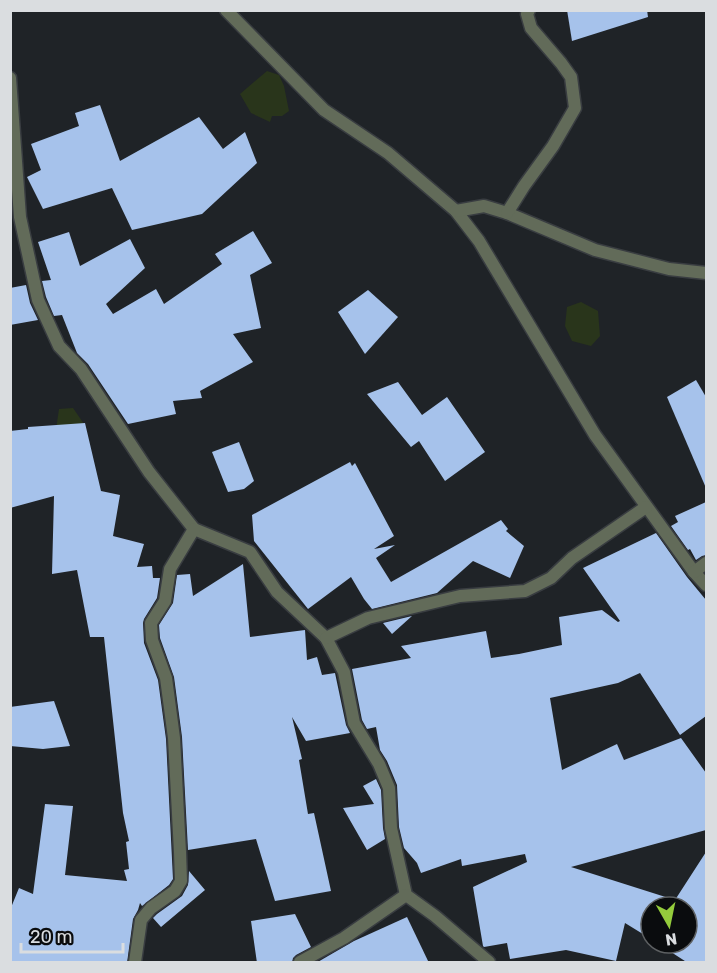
<svg xmlns="http://www.w3.org/2000/svg" width="717" height="973" font-family="Rubik,sans-serif">
<style>
.green{fill:#29351b}
.building{fill:#a6c2eb}
.lines{fill:none;stroke-linecap:round;stroke-linejoin:round}
.street-casing{stroke:#393d41;stroke-width:15}
.street{stroke:#626b59;stroke-width:12}
</style>
<rect width="100%" height="100%" fill="#1f2327"/>
<g class="green">
<path d="M267 71 279 75 284 86 289 111 282 116H272L270 122 251 113 240 94Z"/>
<path d="M581 302 598 311 600 336 591 346 572 341 565 326 567 307Z"/>
<path d="M73 408 84 424 54 443 59 409Z"/>
</g>
<g class="building">
<path d="M567 10H647L648 17 572 41Z"/>
<path d="M100 105 120 161 199 117 223 149 245 132 257 163 202 214 132 230 112 188 43 209 27 177 41 170 31 144 79 126 75 113Z"/>
<path d="M253 231 272 263 250 275 261 328 233 334 253 362 200 391 202 398 173 401 176 414 128 424 88 364 77 353 62 315 54 316 46 297 42 281 51 280 38 242 69 232 80 266 130 239 145 268 106 304 113 314 156 289 164 304 222 264 215 254Z"/>
<path d="M26 285 30 303 38 320 10 325V288Z"/>
<path d="M368 290 398 317 365 354 338 312Z"/>
<path d="M696 380 706 397V488L667 397Z"/>
<path d="M398 382 422 415 447 397 485 452 445 481 419 441 411 447 367 394Z"/>
<path d="M85 423 101 491 120 495 113 536 144 544 137 567 152 566 153 578H160L157 598 144 619 143 623 144 643 158 680 166 739 173 879 169 885 142 906 140 903 138 910 133 919 127 963H10V910L19 888 33 894 45 804 73 806 65 875 127 881 124 870 129 869 126 842 129 841 123 813 104 637H90L77 570 52 574 54 496 10 508V431L28 429V427Z"/>
<path d="M239 442 254 481 244 489 228 492 212 452Z"/>
<path d="M350 462 352 466 355 463 394 536 374 549 395 545 376 558 391 582 501 520 508 529 506 531 524 546 510 578 473 561 437 593 372 609 364 599 351 577 308 609 254 541 252 515Z"/>
<path d="M706 502V555L702 556 696 560 690 549 688 550 671 526 678 522 675 516Z"/>
<path d="M656 533 687 577 706 600V716L680 735 640 673 618 683 550 698 562 770 617 744 624 760 681 738 706 773V830L571 867 675 900 706 852V963H688L657 943H687V907H651V939L625 923 616 961 566 950 510 959 507 943 484 947 483 946 473 887 527 862 525 854 462 866 461 859 421 873 417 863 404 848 399 827 397 785 387 761 380 750 376 727 367 729 362 720 352 669 411 658 401 646 486 631 491 658 519 654 562 645 559 617 602 610 618 622 620 621 583 568Z"/>
<path d="M243 564 250 637 305 630 307 660 317 657 322 675 335 673 346 725 350 733 306 741 292 717 302 759 299 760 308 814 314 813 331 891 275 901 256 839 188 850 182 737 174 677 160 638 159 625 173 603 177 575 190 574 193 596Z"/>
<path d="M412 616 392 634 383 623Z"/>
<path d="M54 701 70 746 43 749 10 746V707Z"/>
<path d="M376 779 381 790 383 828 385 839 367 850 343 808 374 804 363 786Z"/>
<path d="M189 871 205 890 161 927 153 918 157 914 182 896 188 885Z"/>
<path d="M295 914 311 947 296 955 293 958 292 963H257L251 921Z"/>
<path d="M407 917 429 963H316L354 941Z"/>
</g>
<g class="lines">
<defs>
<g id="street">
<path d="M226 10 324 110 388 153 456 211 479 241 595 435 694 572 706 585"/>
<path d="M10 78 20 217 38 300 59 346 81 369 149 472 194 529 250 552 277 592 326 638 344 672 354 723 379 764 389 788 391 828 406 895 435 916 489 962"/>
<path d="M456 211 484 206 507 213 595 250 669 269 706 273"/>
<path d="M507 213 524 186 553 146 575 108 571 77 561 63 531 28 527 14 529 10"/>
<path d="M694 572 706 563"/>
<path d="M326 638 368 618 460 596 525 591 551 578 572 558 646 507"/>
<path d="M135 962 141 920 151 908 175 891 181 881 180 852 174 738 166 678 152 640 151 623 165 601 170 569 194 529"/>
<path d="M300 962 344 938 406 895"/>
</g>
</defs>
<use href="#street" class="street-casing"/>
<use href="#street" class="street"/>
</g>
<rect width="717" height="973" fill="none" stroke="#dadde0" stroke-width="24"/>
<g transform="translate(669 925) rotate(171)"><circle r="28" fill="#0a0c0e" stroke="#5d6062" stroke-width="1.5"/>
<path d="M0-4.5L10 22L0 15L-10 22Z" fill="#94cc3c"/>
<text y="-9" font-size="16" font-weight="bold" text-anchor="middle" fill="#dadde0">N</text>
</g>
<path d="M21 943v9h102v-9" fill="none" stroke="#dadde0" stroke-width="3"/>
<text x="30" y="943" font-size="18" fill="#dadde0" stroke="#0a0c0e" stroke-width="4.5" paint-order="stroke">20 m</text>
</svg>
